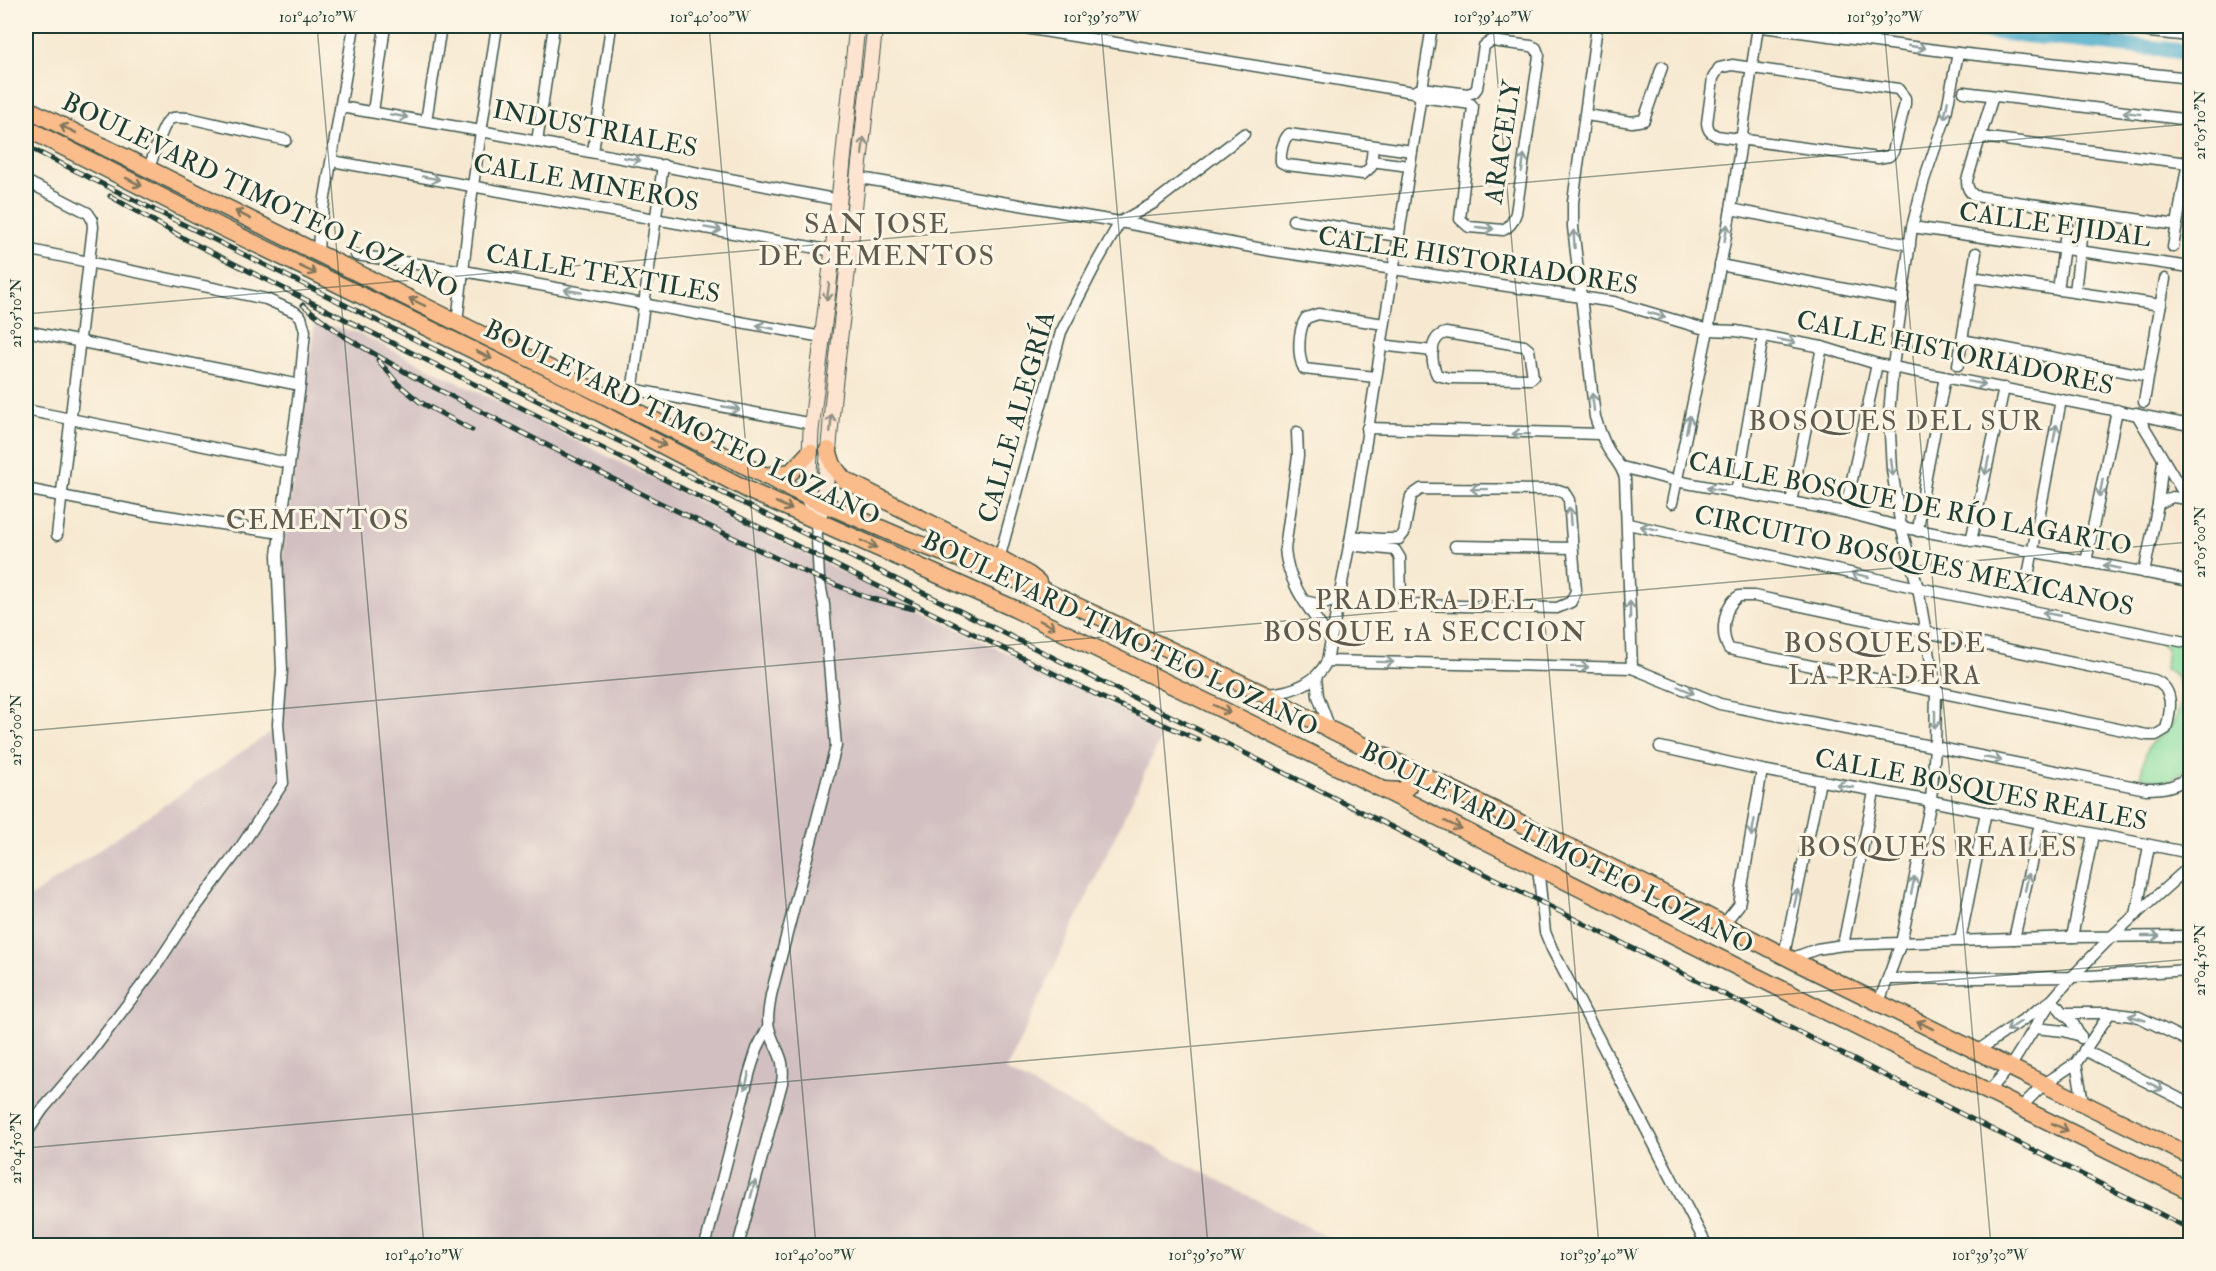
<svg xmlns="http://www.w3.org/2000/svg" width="2216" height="1271" font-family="'IM FELL Double Pica',serif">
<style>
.industrial{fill:#d2bfc1}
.green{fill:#8be0a2;stroke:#558e6b;stroke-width:1.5}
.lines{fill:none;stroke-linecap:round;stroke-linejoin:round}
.river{stroke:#4caccb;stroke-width:16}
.minor-casing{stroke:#3f574c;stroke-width:13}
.secondary-casing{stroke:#3f574c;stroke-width:17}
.primary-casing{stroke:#3f574c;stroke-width:19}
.minor{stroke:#fff;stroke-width:10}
.secondary{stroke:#fde4d0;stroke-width:15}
.primary{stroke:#f9bc8a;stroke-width:16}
.rail-casing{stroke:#1f3d34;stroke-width:5}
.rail{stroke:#fcf5e5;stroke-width:3;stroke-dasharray:9;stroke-linecap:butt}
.oneway{stroke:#8f9e9a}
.oneway2{stroke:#81765b}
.oneway3{stroke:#8e9082}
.ticks{fill:none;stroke:#1f3d34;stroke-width:1.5;stroke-opacity:0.45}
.labels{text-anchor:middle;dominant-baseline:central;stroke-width:6;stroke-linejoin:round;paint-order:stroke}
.street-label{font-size:26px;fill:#1f3d34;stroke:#fcf5e5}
.quarter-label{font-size:28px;letter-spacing:1.5px;fill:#5e5b4e;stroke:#fcf5e5}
.neatline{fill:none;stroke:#1f3d34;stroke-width:2}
.ticks-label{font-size:15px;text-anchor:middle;fill:#1f3d34}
</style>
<rect width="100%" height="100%" fill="#fcf5e5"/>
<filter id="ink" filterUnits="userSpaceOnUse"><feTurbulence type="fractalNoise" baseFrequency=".0167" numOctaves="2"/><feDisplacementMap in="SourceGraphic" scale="12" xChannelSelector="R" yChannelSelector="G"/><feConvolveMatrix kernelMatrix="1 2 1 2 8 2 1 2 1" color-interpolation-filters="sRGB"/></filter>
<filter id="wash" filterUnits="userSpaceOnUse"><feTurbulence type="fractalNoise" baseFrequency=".008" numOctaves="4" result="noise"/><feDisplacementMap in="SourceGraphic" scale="24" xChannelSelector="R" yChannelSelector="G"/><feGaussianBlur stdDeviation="1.35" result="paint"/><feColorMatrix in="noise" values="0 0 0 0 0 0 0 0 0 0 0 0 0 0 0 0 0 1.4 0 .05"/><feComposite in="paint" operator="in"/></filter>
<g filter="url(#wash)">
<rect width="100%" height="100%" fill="#f7e9d1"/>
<path class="industrial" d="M315 322 358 333 1164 731 1006 1071 1343 1245H26V900L271 732 289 671 281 569Z"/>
<path class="green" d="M2160 640 2190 645V766L2169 782 2140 777C2143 768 2144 753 2150 745 2155 738 2165 734 2171 726 2183 709 2188 678 2165 669L2167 647 2162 646Z"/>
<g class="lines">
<path class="river" d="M1938 26 2190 52"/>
</g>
</g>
<g filter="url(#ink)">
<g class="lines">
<defs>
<g id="minor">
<path d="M1013 26 1413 92 1421 97 1471 104 1473 107 1460 219 1469 227 1503 230C1511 226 1513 221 1516 213L1539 56 1536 48 1531 46 1491 41 1484 46 1477 88 1474 92 1468 94 1422 88 1413 92"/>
<path d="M1597 26 1573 202V227L1595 417C1599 428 1602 439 1608 449 1614 459 1622 466 1625 478L1632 668"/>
<path d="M1755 26 1958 53 2190 78"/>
<path d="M2091 26 2190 36"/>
<path d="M1732 65 1898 89 1905 98V104L1893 152 1889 156 1878 158 1717 136C1710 133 1708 130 1707 123L1713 78 1719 68Z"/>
<path d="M1964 92 2190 120"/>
<path d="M1993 96 1967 180C1967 188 1969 192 1975 196L2177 225"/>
<path d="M341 107 481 131 839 200"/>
<path d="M373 112 385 26"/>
<path d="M1586 115 1632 122 1644 120 1662 67"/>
<path d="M426 121 441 26"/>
<path d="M1981 137 2188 163"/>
<path d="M537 142 554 26"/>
<path d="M1373 146 1371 167 1363 174 1287 165 1281 162C1280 153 1283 140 1289 134L1412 151"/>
<path d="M593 152 611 26"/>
<path d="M332 161 833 251"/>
<path d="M1371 161 1409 166"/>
<path d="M149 168C153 158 162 125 170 119 175 116 183 118 189 118L286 140"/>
<path d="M860 178 1120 222 1273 251 1614 302 1708 330 1736 331 1822 347 1877 364 2190 425"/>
<path d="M26 181 88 213 92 219 93 227 57 535"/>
<path d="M1731 209 1910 245"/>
<path d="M1293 220 1398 236"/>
<path d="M1912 227 2190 267"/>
<path d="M2173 247 2190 150"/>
<path d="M26 249 266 299 295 312 301 317 305 331 300 385 277 555 282 670 278 724 283 783 240 848 187 919 154 969 89 1055 43 1109 26 1134"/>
<path d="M318 253 319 233 354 26"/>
<path d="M356 255 464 271 822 337"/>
<path d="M1720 265 1903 300"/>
<path d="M1972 277 2161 305"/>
<path d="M2058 290 2069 210"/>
<path d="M2075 292 2084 212"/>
<path d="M457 322 473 185 497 26"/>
<path d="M26 331 300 385"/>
<path d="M1446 333 1524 346 1529 350 1533 377 1530 379 1449 378 1437 375C1431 362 1428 337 1446 333Z"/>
<path d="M1962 340 2148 376"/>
<path d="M1380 345 1433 351"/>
<path d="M1958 365 1976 253"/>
<path d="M1375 377 1304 369C1297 356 1298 330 1306 318L1318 314 1384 324"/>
<path d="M632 389 812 424"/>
<path d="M2144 402 2165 279"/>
<path d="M630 408 663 165"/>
<path d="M26 410 288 463"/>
<path d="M2136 413 2190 504"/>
<path d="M1367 428 1600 434"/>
<path d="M1297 432 1298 456 1285 548C1287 584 1311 611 1331 640"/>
<path d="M1622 467 1676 481 1845 512 1901 527 2190 581"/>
<path d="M26 489 148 513 280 533"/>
<path d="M1736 493 1763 336"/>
<path d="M1791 502 1822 347"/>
<path d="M1672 503 1708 330 1731 209 1758 26"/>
<path d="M2158 504 2172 497 2188 499"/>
<path d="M1845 512 1877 364"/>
<path d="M1628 524 1918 588 2190 643"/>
<path d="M1918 531 1924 487 1945 377"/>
<path d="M1971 541 2004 388"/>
<path d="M1349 545 1395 550 1400 558 1401 598 1406 603 1413 605 1557 608 1571 602 1576 591 1569 500 1564 492 1558 490 1421 489 1411 496 1404 533 1399 539H1380L1351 536"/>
<path d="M1455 546 1572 548"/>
<path d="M2086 562 2117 410"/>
<path d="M998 563 1061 332 1096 264 1120 222 1154 203 1244 134"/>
<path d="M2144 573 2158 504 2163 461"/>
<path d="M2028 576 2061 400"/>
<path d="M1739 596H1754L2154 680C2175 688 2171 711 2166 729L2156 735H2147L1729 649C1720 634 1723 606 1739 596Z"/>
<path d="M1304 601 1322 605 1338 598"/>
<path d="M1327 661 1632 668 1720 704 2146 789C2163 789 2177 787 2190 775"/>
<path d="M1316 677 1318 696 1330 729"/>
<path d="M1267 694C1291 692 1316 684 1327 661L1351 536 1432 26"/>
<path d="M1660 747 1762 770 1931 801 2190 853"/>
<path d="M1538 867 1545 932 1552 949 1707 1246"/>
<path d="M2136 915 2149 846"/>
<path d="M1723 925 1739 905 1762 770"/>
<path d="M2072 937 2093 835"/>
<path d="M2014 939 2040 823"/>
<path d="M1960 941 1986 812"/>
<path d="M1843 945 1874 792"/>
<path d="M1784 955 1820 781"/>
<path d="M1790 959 1817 949 1843 945 2072 937 2190 936"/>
<path d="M1889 979 2072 977 2190 970"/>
<path d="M1879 1002 1901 943 1931 801 1935 747 1936 691 1918 588 1901 527 1892 470 1889 415 1893 366 1912 227 1924 180 1945 119 1958 53"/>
<path d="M2063 1013 2072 1021 2081 1038"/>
<path d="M2035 1028 2064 1031 2081 1036"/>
<path d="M2084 1050 2190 1104"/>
<path d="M1977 1051 2052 1000 2063 1013H2110L2139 1017 2190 1042"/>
<path d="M2076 1063 2083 1102"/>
<path d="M1989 1091 2010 1067 2052 1000 2072 977 2112 936 2190 866"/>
<path d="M2021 1107 2044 1084 2076 1063 2110 1013"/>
<path d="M705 1246 750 1071 757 1049 768 1027"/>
<path d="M738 1246 782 1083C786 1055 775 1052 769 1028 766 1018 770 1005 771 995L836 746 824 605 819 578 816 521"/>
</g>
<g id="secondary">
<path d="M812 508 808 497 811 431 839 200 857 26"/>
<path d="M816 521 824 504 833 398 875 26"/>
</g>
<g id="primary">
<path d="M26 108 808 497 906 539 1043 590 1264 694 1331 730 1647 885 1804 966 2190 1156"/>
<path d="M26 128 221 227 579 402 752 492 1015 609 1254 725 1879 1038 2190 1191"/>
<path d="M828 450 833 465 843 479 1001 559 1029 575 1038 582"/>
<path d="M765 476 791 472 810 452"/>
<path d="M1385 790 1402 791 1408 786 1409 778 1401 764"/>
</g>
</defs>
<use href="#minor" class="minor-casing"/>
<use href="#secondary" class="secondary-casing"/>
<use href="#primary" class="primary-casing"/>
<use href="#minor" class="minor"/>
<use href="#secondary" class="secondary"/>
<use href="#primary" class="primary"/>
<defs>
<g id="rail">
<path d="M26 146 1225 743 2190 1229"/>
<path d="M110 196 185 239 817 556 1103 698 1199 740"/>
<path d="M303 305 342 335 414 377 654 500 816 577 866 597 913 609"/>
<path d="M378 360 398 384 420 402 472 430"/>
</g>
</defs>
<use href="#rail" class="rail-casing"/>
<use href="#rail" class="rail"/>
</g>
<defs><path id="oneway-shaft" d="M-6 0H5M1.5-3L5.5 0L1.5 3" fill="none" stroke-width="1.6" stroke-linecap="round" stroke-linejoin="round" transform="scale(1.5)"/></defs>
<g class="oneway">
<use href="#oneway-shaft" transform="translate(1917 47) rotate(8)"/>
<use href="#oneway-shaft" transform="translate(1946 110) rotate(101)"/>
<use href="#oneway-shaft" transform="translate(2132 113) rotate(-173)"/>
<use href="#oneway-shaft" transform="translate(399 116) rotate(10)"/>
<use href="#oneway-shaft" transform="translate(632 159) rotate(10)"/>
<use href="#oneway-shaft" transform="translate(1523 163) rotate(-82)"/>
<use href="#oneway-shaft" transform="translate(431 178) rotate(10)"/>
<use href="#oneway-shaft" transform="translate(1485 228) rotate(6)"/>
<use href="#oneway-shaft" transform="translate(713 229) rotate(10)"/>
<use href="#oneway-shaft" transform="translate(1726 233) rotate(-80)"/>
<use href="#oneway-shaft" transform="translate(1574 239) rotate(-94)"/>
<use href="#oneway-shaft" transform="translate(573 291) rotate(-170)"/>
<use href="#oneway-shaft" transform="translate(1657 315) rotate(16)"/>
<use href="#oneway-shaft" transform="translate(765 327) rotate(-169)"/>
<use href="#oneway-shaft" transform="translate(1787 341) rotate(11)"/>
<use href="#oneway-shaft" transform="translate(1977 383) rotate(10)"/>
<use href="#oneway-shaft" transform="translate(1593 402) rotate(-97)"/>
<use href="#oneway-shaft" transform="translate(731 408) rotate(11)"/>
<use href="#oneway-shaft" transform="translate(1688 424) rotate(-78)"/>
<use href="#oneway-shaft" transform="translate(2055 433) rotate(-79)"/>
<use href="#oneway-shaft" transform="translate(1521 434) rotate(-179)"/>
<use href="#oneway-shaft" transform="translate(1987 466) rotate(102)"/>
<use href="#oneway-shaft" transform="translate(1892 467) rotate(83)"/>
<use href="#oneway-shaft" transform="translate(2101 488) rotate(101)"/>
<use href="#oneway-shaft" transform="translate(1479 489) rotate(-179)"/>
<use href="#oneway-shaft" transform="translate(1715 489) rotate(-169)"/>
<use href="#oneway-shaft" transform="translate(1570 516) rotate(-94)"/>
<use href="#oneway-shaft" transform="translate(1649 528) rotate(-168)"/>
<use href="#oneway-shaft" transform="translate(2112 567) rotate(-169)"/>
<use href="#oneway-shaft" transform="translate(1860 575) rotate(-168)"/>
<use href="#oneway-shaft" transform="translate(1630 610) rotate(-91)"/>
<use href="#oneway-shaft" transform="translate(2051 614) rotate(-169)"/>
<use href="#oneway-shaft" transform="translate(1385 662) rotate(1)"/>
<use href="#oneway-shaft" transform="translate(1580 667) rotate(1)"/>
<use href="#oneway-shaft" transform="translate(1686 690) rotate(23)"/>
<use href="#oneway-shaft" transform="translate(1935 720) rotate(90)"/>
<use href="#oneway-shaft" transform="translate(1993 759) rotate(11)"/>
<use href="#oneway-shaft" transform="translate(1845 786) rotate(-169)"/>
<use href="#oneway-shaft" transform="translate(1753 828) rotate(100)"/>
<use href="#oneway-shaft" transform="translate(2027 882) rotate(-77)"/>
<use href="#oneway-shaft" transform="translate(1913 885) rotate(-78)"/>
<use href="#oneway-shaft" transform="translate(1796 898) rotate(-78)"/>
<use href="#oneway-shaft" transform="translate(2151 936)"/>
<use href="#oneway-shaft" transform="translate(2137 1018) rotate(-164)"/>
<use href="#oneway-shaft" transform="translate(2014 1026) rotate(146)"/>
<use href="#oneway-shaft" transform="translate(747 1081) rotate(104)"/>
<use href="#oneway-shaft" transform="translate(2155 1086) rotate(27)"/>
<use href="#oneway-shaft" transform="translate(753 1189) rotate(-75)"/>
</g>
<g class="oneway2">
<use href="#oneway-shaft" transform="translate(68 129) rotate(-154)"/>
<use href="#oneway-shaft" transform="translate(134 182) rotate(27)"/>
<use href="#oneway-shaft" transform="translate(243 215) rotate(-153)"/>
<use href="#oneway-shaft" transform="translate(308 270) rotate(26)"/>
<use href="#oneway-shaft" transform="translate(417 302) rotate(-154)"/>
<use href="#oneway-shaft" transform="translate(484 355) rotate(26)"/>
<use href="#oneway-shaft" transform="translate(658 442) rotate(27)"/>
<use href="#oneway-shaft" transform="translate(784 506) rotate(25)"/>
<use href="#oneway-shaft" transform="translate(869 544) rotate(23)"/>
<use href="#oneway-shaft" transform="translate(1047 624) rotate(26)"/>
<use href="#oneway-shaft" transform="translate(1222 709) rotate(26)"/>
<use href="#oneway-shaft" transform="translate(1453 825) rotate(26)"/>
<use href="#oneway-shaft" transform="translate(1925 1025) rotate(-153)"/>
<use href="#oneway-shaft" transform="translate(2060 1127) rotate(26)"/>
</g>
<g class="oneway3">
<use href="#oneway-shaft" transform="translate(863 146) rotate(-84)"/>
<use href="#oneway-shaft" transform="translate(828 292) rotate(97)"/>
<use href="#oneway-shaft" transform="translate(831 423) rotate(-85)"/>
</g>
</g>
<path class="ticks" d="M317 26 424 1246M709 26 816 1246M1101 26 1208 1246M1493 26 1599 1246M1884 26 1991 1246M26 314 2190 124M26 731 2190 542M26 1148 2190 959M26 1166 32 1246"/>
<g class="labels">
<g class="street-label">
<text transform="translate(595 129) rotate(11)">INDUSTRIALES</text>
<text transform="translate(1503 142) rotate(-81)">ARACELY</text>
<text transform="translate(586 183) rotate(10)">CALLE MINEROS</text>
<text transform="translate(260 196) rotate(26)">BOULEVARD TIMOTEO LOZANO</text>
<text transform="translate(2055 225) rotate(8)">CALLE EJIDAL</text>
<text transform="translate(1478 261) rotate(9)">CALLE HISTORIADORES</text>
<text transform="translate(603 274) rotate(10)">CALLE TEXTILES</text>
<text transform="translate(1955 353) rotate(12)">CALLE HISTORIADORES</text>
<text transform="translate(1017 417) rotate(-74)">CALLE ALEGRÍA</text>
<text transform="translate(682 423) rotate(26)">BOULEVARD TIMOTEO LOZANO</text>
<text transform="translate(1910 504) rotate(11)">CALLE BOSQUE DE RÍO LAGARTO</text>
<text transform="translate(1914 561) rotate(12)">CIRCUITO BOSQUES MEXICANOS</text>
<text transform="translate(1120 634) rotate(26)">BOULEVARD TIMOTEO LOZANO</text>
<text transform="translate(1981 790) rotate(11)">CALLE BOSQUES REALES</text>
<text transform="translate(1557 848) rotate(27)">BOULEVARD TIMOTEO LOZANO</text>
</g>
<g class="quarter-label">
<text x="877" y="224">SAN JOSE<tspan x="877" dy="32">DE CEMENTOS</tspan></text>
<text x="1896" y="421">BOSQUES DEL SUR</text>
<text x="318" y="520">CEMENTOS</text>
<text x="1425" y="600">PRADERA DEL<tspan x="1425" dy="32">BOSQUE 1A SECCION</tspan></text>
<text x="1885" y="643">BOSQUES DE<tspan x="1885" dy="32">LA PRADERA</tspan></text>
<text x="1938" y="847">BOSQUES REALES</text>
</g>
</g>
<rect width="2216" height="1271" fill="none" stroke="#fcf5e5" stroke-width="66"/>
<rect x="33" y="33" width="2150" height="1205" class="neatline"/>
<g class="ticks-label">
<text x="318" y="22">101°40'10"W</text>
<text x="710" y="22">101°40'00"W</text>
<text x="1102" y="22">101°39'50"W</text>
<text x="1493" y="22">101°39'40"W</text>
<text x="1885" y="22">101°39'30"W</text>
<text transform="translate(2200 125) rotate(-90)" y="5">21°05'10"N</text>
<text transform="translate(16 313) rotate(-90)" y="5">21°05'10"N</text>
<text transform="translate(2200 542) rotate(-90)" y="5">21°05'00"N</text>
<text transform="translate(16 730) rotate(-90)" y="5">21°05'00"N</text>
<text transform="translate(2200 960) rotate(-90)" y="5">21°04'50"N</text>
<text transform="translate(16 1148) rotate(-90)" y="5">21°04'50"N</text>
<text x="424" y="1260">101°40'10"W</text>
<text x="815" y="1260">101°40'00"W</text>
<text x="1207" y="1260">101°39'50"W</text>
<text x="1599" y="1260">101°39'40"W</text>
<text x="1990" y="1260">101°39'30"W</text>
</g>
</svg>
